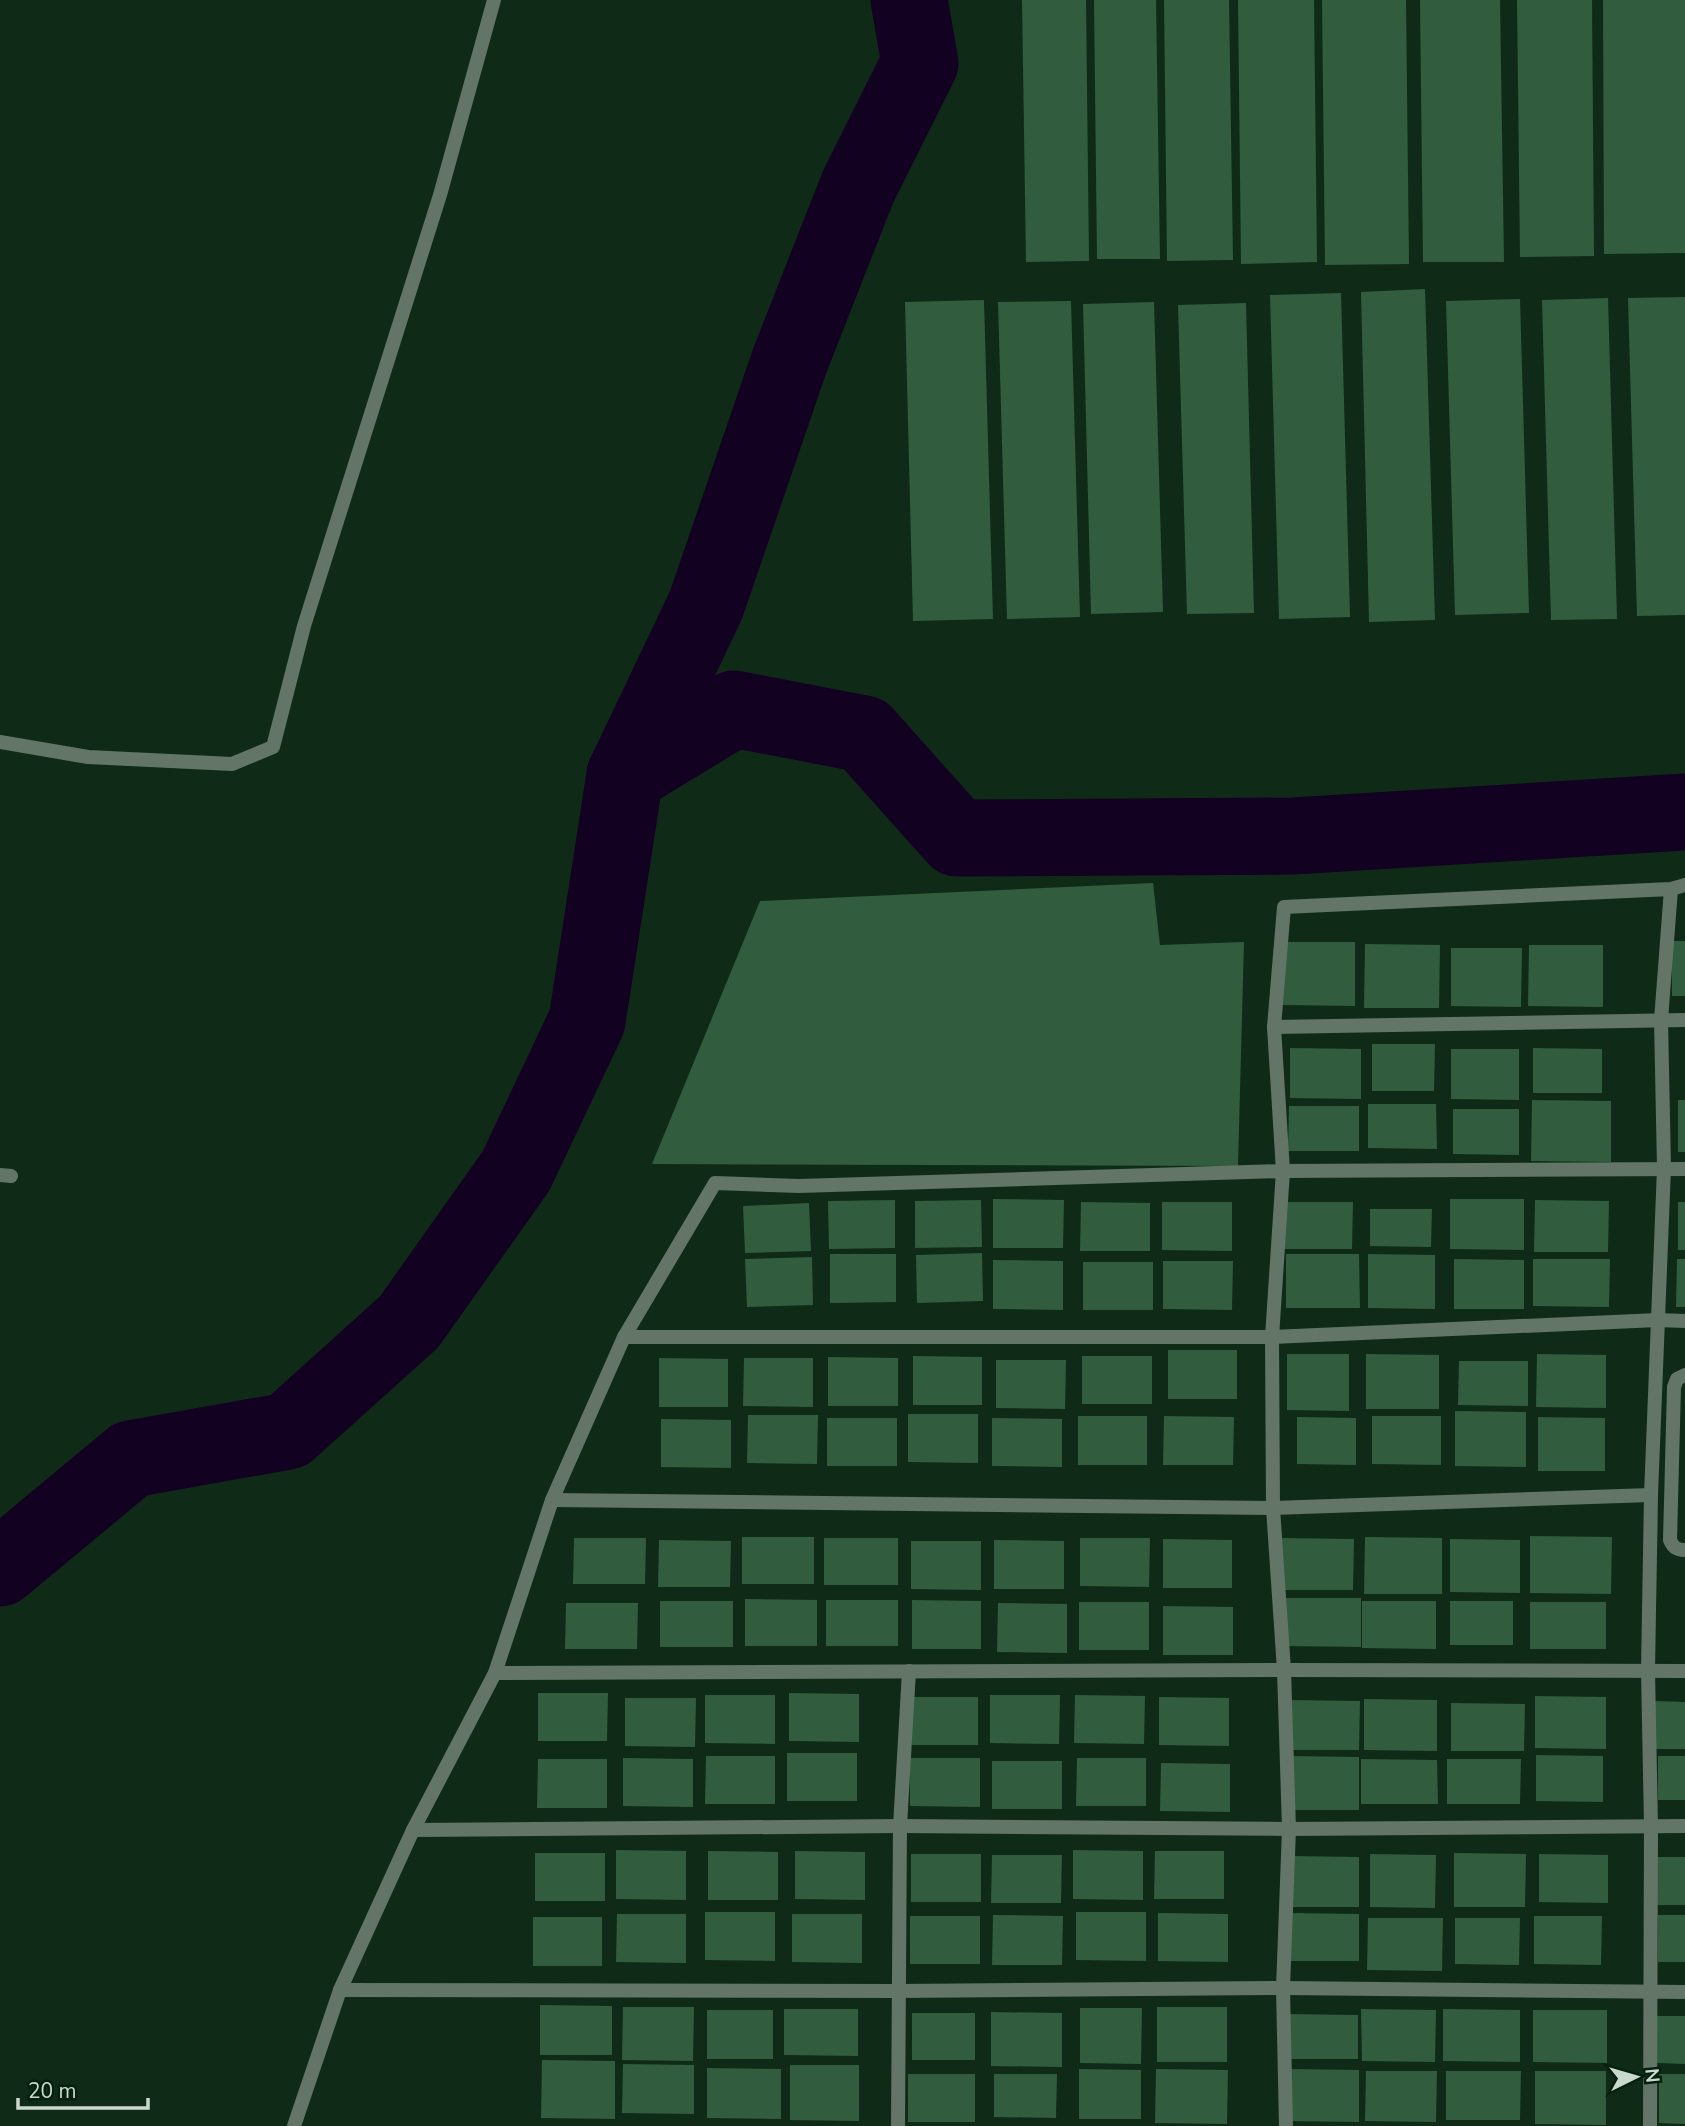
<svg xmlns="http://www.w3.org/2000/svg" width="1685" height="2126" font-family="'Nunito Sans',sans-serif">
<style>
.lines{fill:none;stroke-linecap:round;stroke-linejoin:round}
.river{stroke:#120121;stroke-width:77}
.building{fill:#315c3d}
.service{stroke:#627566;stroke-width:14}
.minor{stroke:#627566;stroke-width:14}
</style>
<rect width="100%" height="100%" fill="#102a18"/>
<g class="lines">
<g class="river">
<path d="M625 775 734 709 864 734 957 838 1293 836 1685 812"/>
<path d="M0 1568 131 1459 288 1431 409 1322 516 1171 587 1021 625 775 706 605 790 360 858 187 920 63 909 0"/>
</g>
</g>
<g class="building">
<path d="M1022 0H1086L1089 261 1026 262Z"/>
<path d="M1094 0H1156L1160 259H1097Z"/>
<path d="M1164 0H1229L1233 260 1167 261Z"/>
<path d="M1238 0H1314L1317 262 1241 264Z"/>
<path d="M1322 0H1406L1409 264 1325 265Z"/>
<path d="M1420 0H1500L1504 262H1423Z"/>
<path d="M1517 0H1592L1594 256 1520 257Z"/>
<path d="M1603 0H1685V253L1604 254Z"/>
<path d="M1425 289 1435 620 1369 622 1361 292Z"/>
<path d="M1341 293 1350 617 1279 619 1270 295Z"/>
<path d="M1685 297V615L1637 616 1628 298Z"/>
<path d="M1608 298 1617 619 1551 620 1542 300Z"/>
<path d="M1520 299 1529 613 1455 615 1446 301Z"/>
<path d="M984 300 993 619 913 621 905 302Z"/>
<path d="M1071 301 1080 617 1007 619 998 302Z"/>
<path d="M1154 302 1163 612 1091 614 1083 304Z"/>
<path d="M1246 303 1254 613 1187 614 1178 305Z"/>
<path d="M1153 883 1160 945 1244 942 1238 1166 652 1164 760 901Z"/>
<rect x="1672" y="941" width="13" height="55"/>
<path d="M1283 942H1355V1006L1282 1005Z"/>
<path d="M1365 944 1440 945 1439 1008H1364Z"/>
<path d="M1529 945H1603V1007L1528 1006Z"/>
<path d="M1451 948H1522L1521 1007 1451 1006Z"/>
<path d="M1372 1044H1435L1434 1091H1372Z"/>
<path d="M1290 1048 1361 1049V1099L1290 1098Z"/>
<path d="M1533 1048 1602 1049V1093H1533Z"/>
<path d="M1451 1049H1519V1100L1451 1099Z"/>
<path d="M1532 1100 1611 1101V1162L1531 1161Z"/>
<rect x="1678" y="1100" width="7" height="52"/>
<path d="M1368 1104H1436L1437 1149 1368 1148Z"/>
<path d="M1289 1106H1359V1151H1288Z"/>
<path d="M1453 1109H1519V1155L1453 1154Z"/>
<path d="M993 1199 1064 1200 1063 1248H993Z"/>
<path d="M1450 1199H1524V1250L1450 1249Z"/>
<path d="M895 1200V1248L829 1249 828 1201Z"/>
<path d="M981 1200 982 1247 915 1248V1201Z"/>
<path d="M1535 1200 1609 1201 1608 1252H1534Z"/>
<path d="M1081 1202 1150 1203V1251H1080Z"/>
<path d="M1162 1202H1232V1251L1162 1250Z"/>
<path d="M1284 1202H1353L1352 1249H1284Z"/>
<rect x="1678" y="1202" width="7" height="48"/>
<path d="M809 1203 811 1251 745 1253 743 1206Z"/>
<path d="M1370 1209H1432L1431 1247 1370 1246Z"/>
<path d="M982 1253 983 1301 917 1303 916 1255Z"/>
<path d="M830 1254H896V1302L830 1303Z"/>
<path d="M1286 1254H1359L1360 1308H1286Z"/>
<path d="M1368 1254 1435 1255V1309L1368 1308Z"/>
<path d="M812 1257 813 1305 747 1307 745 1259Z"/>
<path d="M1454 1259 1524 1260V1309H1454Z"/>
<path d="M1533 1259H1610L1609 1307 1533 1306Z"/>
<path d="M1677 1259H1685V1307H1676Z"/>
<path d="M993 1260 1063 1261V1310L993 1309Z"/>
<path d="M1163 1261H1233L1232 1310 1163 1309Z"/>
<rect x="1083" y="1262" width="70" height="48"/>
<rect x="1168" y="1350" width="69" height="49"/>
<path d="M1287 1354H1349V1411L1287 1410Z"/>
<path d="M1366 1354 1439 1355V1409H1366Z"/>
<path d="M1537 1354 1606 1355V1408L1536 1407Z"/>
<path d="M913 1356 982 1357V1405H913Z"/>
<rect x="1082" y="1356" width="70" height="48"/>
<path d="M828 1357 898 1358V1406H828Z"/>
<path d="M659 1358 728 1359V1407H659Z"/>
<path d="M744 1358H813V1407L743 1406Z"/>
<path d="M996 1360H1066L1065 1409 996 1408Z"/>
<path d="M1459 1361H1528V1406L1458 1405Z"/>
<path d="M1455 1411 1526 1412V1467L1455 1466Z"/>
<path d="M908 1414H978V1463L908 1462Z"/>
<path d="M748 1415H818L817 1464 747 1463Z"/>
<rect x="1078" y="1416" width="69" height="49"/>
<path d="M1164 1416 1234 1417 1233 1465H1163Z"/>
<path d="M1372 1416H1441V1465L1372 1464Z"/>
<path d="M1297 1417 1356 1418V1465L1297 1464Z"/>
<path d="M1538 1417 1605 1418V1471H1538Z"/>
<rect x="827" y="1418" width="70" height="48"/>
<path d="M992 1418 1062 1419V1467L992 1466Z"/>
<path d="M661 1419 731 1420V1468L661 1467Z"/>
<path d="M1530 1536 1612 1537 1611 1594 1530 1593Z"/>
<rect x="742" y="1537" width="72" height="47"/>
<path d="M1365 1537 1442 1538V1594H1364Z"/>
<path d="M574 1538H646L645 1584H573Z"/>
<rect x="824" y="1538" width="74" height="47"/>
<path d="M1080 1538H1150L1149 1587 1080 1586Z"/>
<path d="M1280 1538 1354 1539 1353 1590H1280Z"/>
<path d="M1163 1539 1232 1540V1588H1163Z"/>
<path d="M1450 1539 1520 1540V1593L1450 1592Z"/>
<path d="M659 1540 731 1541 730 1587H658Z"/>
<path d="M994 1540 1064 1541V1589H994Z"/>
<path d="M911 1541H981V1590L911 1589Z"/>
<path d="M1286 1598H1361V1647L1286 1646Z"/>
<path d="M745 1599 817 1600V1646H745Z"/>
<rect x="826" y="1600" width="72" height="46"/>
<path d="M912 1600 981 1601V1649H912Z"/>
<rect x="660" y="1601" width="73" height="46"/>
<path d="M1362 1601H1436V1649L1362 1648Z"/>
<rect x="1450" y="1601" width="63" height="44"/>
<rect x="1079" y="1602" width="70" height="48"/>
<rect x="1530" y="1602" width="76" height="47"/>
<path d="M566 1603H638L637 1649H565Z"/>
<path d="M998 1603 1067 1604V1653L997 1652Z"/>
<path d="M1163 1606 1233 1607V1655H1163Z"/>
<path d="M538 1693H608L607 1741H538Z"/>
<path d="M789 1693 859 1694V1742L789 1741Z"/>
<path d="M705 1695H775V1744L705 1743Z"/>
<path d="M990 1695H1060L1059 1744 990 1743Z"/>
<path d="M1075 1695 1145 1696 1144 1744 1074 1743Z"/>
<path d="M1535 1696 1606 1697V1749L1535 1748Z"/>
<path d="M909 1697H978V1745H908Z"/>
<path d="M1159 1697 1229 1698V1746L1159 1745Z"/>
<path d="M625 1698H696L695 1747 625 1746Z"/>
<path d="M1364 1699 1437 1700V1751L1364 1750Z"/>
<path d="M1289 1700 1360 1701 1359 1750H1288Z"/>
<path d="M1655 1701 1685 1702V1749H1655Z"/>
<path d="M1451 1703 1525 1704 1524 1751H1451Z"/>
<rect x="787" y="1753" width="70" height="48"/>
<path d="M1536 1755 1603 1756V1802L1536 1801Z"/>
<path d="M706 1756H775V1804H705Z"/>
<path d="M1292 1756 1359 1757V1810H1291Z"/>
<rect x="1658" y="1756" width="27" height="44"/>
<path d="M623 1758 693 1759V1807L623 1806Z"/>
<path d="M910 1758H980V1807L910 1806Z"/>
<path d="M1077 1758H1146V1806H1076Z"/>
<path d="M538 1759H607V1808H537Z"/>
<path d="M1361 1759 1437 1760 1438 1804H1361Z"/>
<path d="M1447 1759H1521L1520 1804H1447Z"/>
<rect x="992" y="1761" width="70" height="48"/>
<path d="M1161 1763 1230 1764V1812L1160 1811Z"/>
<path d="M616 1850 686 1851V1900L616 1899Z"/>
<path d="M1073 1850 1143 1851V1900L1073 1899Z"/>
<path d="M708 1851 778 1852V1900H708Z"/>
<path d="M795 1851 865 1852V1900L795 1899Z"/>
<path d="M1155 1851H1224V1899H1154Z"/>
<rect x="535" y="1853" width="70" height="48"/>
<path d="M1454 1853 1526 1854 1525 1907H1454Z"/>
<rect x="911" y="1854" width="70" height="48"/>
<path d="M1370 1854 1436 1855 1435 1908 1370 1907Z"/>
<path d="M1539 1854 1608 1855V1903L1539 1902Z"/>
<path d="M992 1855H1062L1061 1903H991Z"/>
<path d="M1291 1856 1359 1857V1907H1291Z"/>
<rect x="1657" y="1857" width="28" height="48"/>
<path d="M705 1912H775V1961L705 1960Z"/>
<path d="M1076 1912H1146V1961L1076 1960Z"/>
<path d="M1158 1913 1228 1914V1962L1158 1961Z"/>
<path d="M1290 1913 1359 1914V1961H1289Z"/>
<path d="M617 1914H686V1963L616 1962Z"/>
<path d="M792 1914H862V1963L792 1962Z"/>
<path d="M993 1915 1063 1916 1062 1965H992Z"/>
<rect x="1658" y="1915" width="27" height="47"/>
<rect x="910" y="1916" width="70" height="48"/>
<path d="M1534 1916H1602L1601 1965 1534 1964Z"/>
<rect x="533" y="1917" width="69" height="49"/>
<path d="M1368 1918H1443L1442 1971 1367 1970Z"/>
<path d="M1455 1918H1520L1519 1965 1455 1964Z"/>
<path d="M540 2005 612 2006V2055H540Z"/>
<path d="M623 2007H694L693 2061 622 2060Z"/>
<rect x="1157" y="2007" width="70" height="55"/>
<path d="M1080 2008H1142L1141 2064 1080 2063Z"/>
<path d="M784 2009H858V2056L784 2055Z"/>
<path d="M1361 2009 1436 2010 1435 2062 1362 2061Z"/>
<path d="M1443 2009 1520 2010V2062L1443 2061Z"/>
<rect x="707" y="2010" width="66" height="49"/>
<path d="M1533 2010H1607V2063L1533 2062Z"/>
<path d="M991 2012 1062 2013V2067L991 2066Z"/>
<rect x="912" y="2013" width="63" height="47"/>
<path d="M1287 2014 1358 2015V2059H1287Z"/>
<path d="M1657 2016H1685V2064L1657 2063Z"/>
<path d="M542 2060 615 2061V2119L541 2118Z"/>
<path d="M623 2064 694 2065V2114L622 2113Z"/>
<path d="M790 2065H859V2121L790 2120Z"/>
<path d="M707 2068 781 2069V2119L707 2118Z"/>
<path d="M1079 2069 1141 2070V2119H1079Z"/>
<path d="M1156 2069 1228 2070 1227 2124 1155 2123Z"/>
<path d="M1288 2069 1359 2070V2122L1288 2121Z"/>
<path d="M1366 2071H1437L1436 2122 1365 2121Z"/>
<path d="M1446 2071H1521L1520 2120H1446Z"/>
<path d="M1535 2071H1606V2125L1535 2124Z"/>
<rect x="908" y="2074" width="67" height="48"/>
<path d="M994 2074H1057L1056 2118 994 2117Z"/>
<path d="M1659 2074H1685V2124L1659 2123Z"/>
</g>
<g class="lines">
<path class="service" d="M1685 1375 1677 1379 1674 1387 1670 1540C1673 1547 1676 1550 1685 1550"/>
<g class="minor">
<path d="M0 742 88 757 232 764 273 747 304 626 440 195 494 0"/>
<path d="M1274 1027 1685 1020"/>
<path d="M0 1175 11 1176"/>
<path d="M624 1337H1272L1658 1320 1685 1321"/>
<path d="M552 1500 1273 1508 1651 1495"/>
<path d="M495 1673 1284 1670 1685 1671"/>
<path d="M413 1830 900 1826 1289 1829 1685 1826"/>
<path d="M340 1990 899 1991 1283 1988 1685 1992"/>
<path d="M294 2126 340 1990 413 1830 495 1673 552 1500 624 1337 715 1183 799 1186 1283 1171 1685 1169"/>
<path d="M898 2126 900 1826 909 1671"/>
<path d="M1286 2126 1283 1988 1289 1829 1284 1670 1273 1508 1272 1337 1283 1171 1274 1027 1284 907 1671 889 1685 885"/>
<path d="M1650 2126 1651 1826 1648 1670 1651 1495 1664 1168 1661 1020 1671 889"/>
</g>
</g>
<g transform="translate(1636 2077) rotate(85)" stroke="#06200f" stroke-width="5" paint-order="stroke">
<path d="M0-5L12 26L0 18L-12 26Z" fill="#cad9cd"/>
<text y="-10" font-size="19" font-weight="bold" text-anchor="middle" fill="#cad9cd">N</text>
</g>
<path d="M18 2098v10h130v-10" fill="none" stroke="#cad9cd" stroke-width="3.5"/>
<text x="28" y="2098" font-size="21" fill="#cad9cd" stroke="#06200f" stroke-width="5" paint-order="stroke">20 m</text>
</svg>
